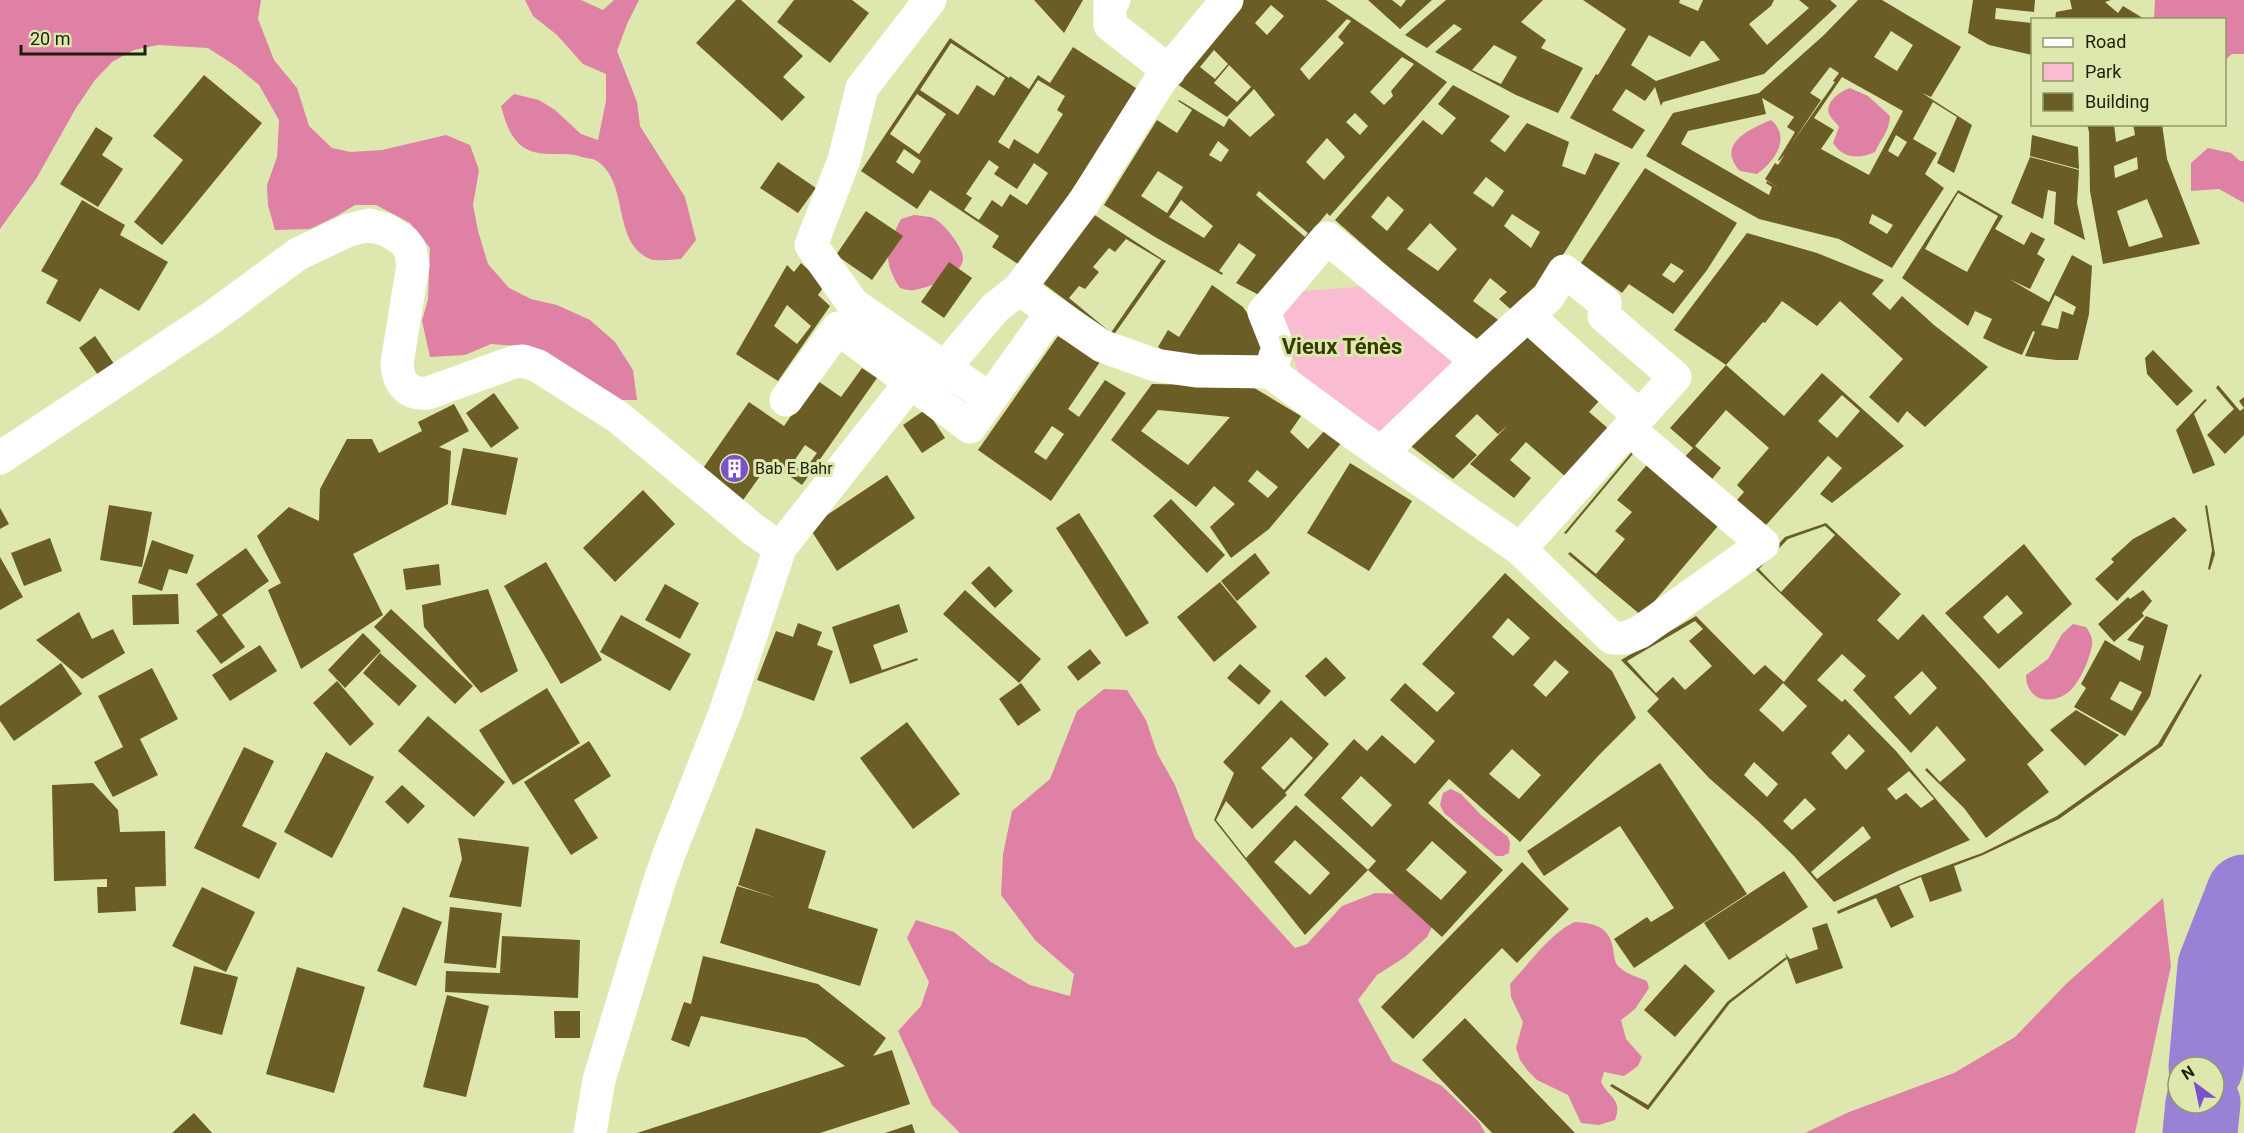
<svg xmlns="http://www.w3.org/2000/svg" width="2244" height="1133" font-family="Roboto,sans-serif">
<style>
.green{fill:#fabcd2}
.forest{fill:#df80a5}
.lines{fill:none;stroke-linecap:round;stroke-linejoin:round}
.river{stroke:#9981d5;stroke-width:75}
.building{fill:#6b5d26;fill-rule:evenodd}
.street{stroke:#fff;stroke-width:33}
.labels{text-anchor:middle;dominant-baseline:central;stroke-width:6;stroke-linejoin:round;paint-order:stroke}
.poi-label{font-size:16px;fill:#1d200a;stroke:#dee8ae;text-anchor:start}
.district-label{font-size:22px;font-weight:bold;fill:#373d02;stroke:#dee8ae}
</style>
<rect width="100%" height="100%" fill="#dee8ae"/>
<path class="green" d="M1369 286 1460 361 1382 437 1302 381 1280 323 1285 304 1304 291Z"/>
<g class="forest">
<path d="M0 0H261L258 19 274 60 297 88 309 126 332 148 350 152 382 150 446 135 470 145 479 170 473 205 478 231 488 264 509 288 531 299 557 305 590 320 615 342 633 370 637 400H620L527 347 491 344 465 355 430 357 422 321 428 299 430 248 410 223 376 205H355L337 216 310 229 275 230 268 205 267 185 277 157 279 120 259 85 236 66 208 48 158 45 134 50 112 62 95 80 76 108 36 179 0 229Z"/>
<path d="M525 0H581L603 10 614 0H639L627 24 617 51 637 102 640 126 685 197 696 240 681 259C673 259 658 262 650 259 611 242 630 183 597 161 593 158 584 158 579 156 565 152 548 156 534 152 513 147 506 125 501 106L514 94 539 100 555 110 581 134 598 140 606 101V74L583 64 557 35 533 16Z"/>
<path d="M2155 0H2244V54H2232L2225 60 2224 20 2154 19Z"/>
<path d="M1850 88 1868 96 1890 116C1889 132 1882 137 1875 152 1860 159 1843 159 1833 143L1839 127C1836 122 1832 120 1829 114 1825 102 1840 91 1850 88Z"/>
<path d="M1771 120C1792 138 1774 162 1757 174L1740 171C1715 144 1750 129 1771 120Z"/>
<path d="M2208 148 2231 153 2240 161H2244V203L2219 189 2191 191V163Z"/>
<path d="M914 215C920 216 928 216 933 218 943 222 964 248 963 259 962 276 928 288 914 290 909 291 904 289 900 288 882 260 886 248 901 219Z"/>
<path d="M2073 624 2086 627C2090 633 2093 638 2092 645 2090 659 2078 687 2066 694 2047 706 2026 698 2026 675L2048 659 2062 634Z"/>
<path d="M1104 689 1127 690 1146 720 1157 753 1175 785 1195 838 1295 948 1307 944 1342 906 1375 893 1404 894 1438 915 1427 937 1405 957 1377 975 1358 1000 1392 1061 1442 1086 1479 1122 1485 1133H960L932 1105 898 1031 921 1006 929 982 907 938 916 920 954 932 991 962 1030 985 1070 996 1074 974 1035 940 1001 895 1003 854 1012 811 1050 779 1077 711Z"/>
<path d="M1451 789 1461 794 1481 815 1508 837 1510 843 1509 853 1503 856H1496L1444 813 1440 805 1443 793Z"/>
<path d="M2163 898 2171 966 2135 1133H1805L1849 1112 1954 1073 2015 1037 2067 983Z"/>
<path d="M1575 922C1595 923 1609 927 1613 948 1614 954 1614 961 1618 966 1626 974 1637 977 1647 981L1649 988 1635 1009 1621 1020 1626 1039 1642 1057 1638 1066 1624 1076 1604 1072 1601 1082C1609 1098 1623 1099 1615 1120L1599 1125 1581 1123 1568 1095 1537 1080 1528 1071 1520 1060 1516 1048 1523 1022 1511 997 1510 984C1528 965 1551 932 1575 922Z"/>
</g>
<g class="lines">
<g class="river">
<path d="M2206 1067 2215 966 2244 892"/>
<path d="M2200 1133 2203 1103"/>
</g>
</g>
<g class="building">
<path d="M736 0H741L803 56 783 77 805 97 782 121 696 43Z"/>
<path d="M794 0H852L869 13 830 63 777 22Z"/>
<path d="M1034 0H1083L1064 33Z"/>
<path d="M1241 0H1326L1447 82 1330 216 1327 213 1259 295 1236 283 1256 255 1239 243 1219 271 1223 273 1222 275 1155 237 1104 205 1157 120 1177 133 1192 110 1178 101 1179 100 1224 127 1229 118 1250 137 1275 115 1254 89 1227 117 1171 80ZM1271 5 1284 16 1267 35 1255 23ZM1347 19 1351 21 1338 37 1344 43 1309 80 1300 69ZM1214 50 1228 64 1215 79 1200 67ZM1402 57 1414 64 1391 91 1393 96 1384 105 1370 92ZM1229 65 1251 87 1237 102 1214 83ZM1355 113 1368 126 1360 135 1346 122ZM1327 138 1345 157 1324 180 1306 162ZM1218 141 1229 150 1221 162 1209 155ZM1158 171 1183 187 1167 213 1141 196ZM1259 191 1308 233 1305 237 1256 195ZM1181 200 1213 226 1204 238 1169 217Z"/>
<path d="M1368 0H1392L1401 7 1406 0H1432L1400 29Z"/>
<path d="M1446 0H1543L1521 22 1546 40 1541 48 1583 68 1558 113 1516 95 1435 52 1462 29 1454 24 1427 48 1405 35ZM1494 45 1517 57 1501 84 1472 70Z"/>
<path d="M1583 0H1680L1679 3 1698 11 1703 0H1774L1771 6 1749 24 1767 45 1809 8 1799 0H1830L1837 6 1764 74 1663 102 1661 106 1655 87 1645 101 1626 89 1612 110 1645 130 1632 149 1570 118 1596 74 1598 75 1626 29ZM1649 35 1690 57 1701 41H1704L1720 60 1656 81 1631 65Z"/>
<path d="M1858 0H1882L1961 47 1931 97 1922 93 1972 125 1954 173 1937 163 1957 117 1933 102 1913 139 1937 153 1925 174 1944 188 1892 268 1839 239 1759 219 1646 156 1673 113 1759 93 1824 35ZM1891 31 1913 45 1897 71 1874 57ZM1830 67 1839 73 1833 81 1835 82 1790 146 1821 100 1810 93ZM1842 77 1903 111 1869 175 1821 149 1834 130 1814 118ZM1762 98 1794 117 1787 127 1795 132 1778 160 1779 161 1785 154 1778 165 1775 163 1765 179 1777 187 1767 181 1766 183 1772 187 1769 195 1681 144 1688 131 1766 114ZM1896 135 1907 142 1898 157 1888 151ZM1872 214 1893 225 1887 234 1869 223Z"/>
<path d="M1973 0H2035L2034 12 1996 8 1995 19 2032 23V55L1989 45 1968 33Z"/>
<path d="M2070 0H2111L2105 2 2118 13 2123 6 2146 20H2055L2056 12 2072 9Z"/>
<path d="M950 38 1009 78 1010 76 1029 89 1038 75 1050 83 1073 47 1139 90 1021 266 992 247 999 236 930 190 917 209 861 171ZM951 43 1005 78 994 96 977 85 958 115 920 90ZM1038 80 1065 96 1057 110 1063 114 1038 154 1014 139 1009 149 998 142ZM917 94 946 114 919 154 890 134ZM904 149 921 161 913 174 896 162ZM989 160 999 167 994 174 1017 189 1034 163 1048 173 1027 205 1010 194 1002 207 992 200 979 220 964 210 972 198 966 194Z"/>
<path d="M204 75 262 123 162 245 134 222 183 160 153 136Z"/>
<path d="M1453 85 1510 116 1490 141 1505 152 1527 123 1569 142 1562 166 1585 175 1595 153 1620 163 1540 292 1516 314 1499 299 1507 292 1490 278 1473 301 1505 325 1484 344 1435 308 1335 220 1423 120 1442 135 1456 118 1438 104ZM1486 177 1504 191 1493 207 1473 193ZM1388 196 1404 210 1387 231 1371 217ZM1512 214 1540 232 1531 248 1504 226ZM1430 223 1457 249 1438 271 1407 249Z"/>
<path d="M2087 124H2114L2116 142 2135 135 2133 124H2162L2167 159 2200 244 2103 264 2090 191 2089 132ZM2137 157 2138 169 2115 178 2114 166ZM2147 199 2163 237 2129 247 2117 211Z"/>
<path d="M96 127 113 138 102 155 123 169 98 207 60 184Z"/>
<path d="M2032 135 2078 147 2079 169 2030 156Z"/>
<path d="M2030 157 2079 170 2077 203 2085 240 2054 224 2056 192 2048 190 2043 219 2011 203Z"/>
<path d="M778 162 816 188 798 213 760 188Z"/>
<path d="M1645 168 1737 223 1707 270 1673 314 1629 284 1622 293 1581 263ZM1671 263 1684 271 1674 283 1662 275Z"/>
<path d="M1958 190 2003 216 1995 229 2024 245 2031 232 2045 239 2037 254 2045 259 2030 289 2009 279 2049 302 2072 255 2092 266 2089 314 2078 360H2056L2025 356 2035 332 2033 331 2022 355 2002 347 1983 338 1992 319 1975 311 1968 326 1902 278ZM1958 193 1998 216 1967 272 1925 249ZM2055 295 2076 307 2073 315 2062 311 2058 329 2041 325Z"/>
<path d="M82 200 125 225 120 235 168 262 139 311 100 288 80 322 46 303 58 280 41 271Z"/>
<path d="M866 211 903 236 872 280 836 255Z"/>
<path d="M1093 214 1162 259 1161 260 1126 239 1115 252 1109 248 1093 267 1099 272 1085 289 1079 286 1069 298 1109 331 1108 332 1040 281Z"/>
<path d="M1747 233 1817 253 1884 280 1872 294 1890 310 1902 296 1934 325 1988 367 1925 427 1907 411 1898 423 1869 397 1903 359 1840 301 1817 326 1782 301 1765 323 1763 322 1726 365 1674 330Z"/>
<path d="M1162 259 1166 261 1113 336 1110 334Z"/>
<path d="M949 262 972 278 944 318 921 302Z"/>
<path d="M801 263 825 285 818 295 830 306 778 381 736 354 787 265 794 272ZM787 305 811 326 797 344 774 326Z"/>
<path d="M1212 285 1243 307 1268 344 1258 363 1168 353 1158 347 1168 330 1179 337Z"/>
<path d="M1525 328 1600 400 1589 412 1610 430 1567 478 1526 442 1510 460 1531 478 1514 498 1470 464 1508 425 1498 434 1477 414 1455 436 1477 455 1453 479 1407 443Z"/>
<path d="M95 336 119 371 103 382 79 348Z"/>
<path d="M1058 336 1102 359 1068 409 1079 417 1105 380 1126 393 1051 501 978 450ZM1052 426 1064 434 1046 460 1034 452Z"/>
<path d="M837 350 818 381 841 397 862 368 877 378 802 485 770 462 741 503 699 474 749 402 784 426ZM805 445 817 453 803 472 792 464Z"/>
<path d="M2153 350 2193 391 2177 406 2147 374 2145 358Z"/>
<path d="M1726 365 1784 416 1822 373 1904 446 1832 503 1820 494 1842 468 1828 456 1758 534 1737 500 1744 492 1737 485 1769 448 1726 410 1695 446 1721 468 1708 484 1681 461 1693 448 1670 428ZM1842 395 1860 411 1837 438 1818 421Z"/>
<path d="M1152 384 1251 386 1301 416 1290 432 1308 449 1325 430 1343 441 1269 529 1231 558 1210 527 1235 504 1214 486 1196 507 1111 440ZM1158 410 1230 417 1188 465 1141 431ZM1257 470 1278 487 1268 498 1248 481Z"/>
<path d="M2218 385 2240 411 2244 408 2239 401 2244 397V435L2225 454 2207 435 2234 409 2216 388Z"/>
<path d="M494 393 519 428 491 448 466 413Z"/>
<path d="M2205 399 2207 400 2194 414 2215 465 2193 474 2176 430Z"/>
<path d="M454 404 469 431 439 447 451 451 448 504 353 554 383 615 301 669 268 590 281 583 257 536 289 507 319 521 320 489 347 439H372L379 453 422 431 418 422Z"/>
<path d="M926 409 945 438 922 453 903 425Z"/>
<path d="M1636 447 1637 449 1566 534 1564 533Z"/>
<path d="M463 448 518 458 506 515 451 505Z"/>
<path d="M1651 460 1723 520 1642 616 1568 554 1570 552 1596 574 1625 539 1615 531 1632 512 1617 500Z"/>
<path d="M1350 463 1412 501 1369 571 1307 533Z"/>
<path d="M887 475 915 518 837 571 809 527Z"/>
<path d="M643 490 675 524 615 582 583 548Z"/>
<path d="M1171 499 1225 555 1207 573 1153 516Z"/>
<path d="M109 505 152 512 142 567 100 560Z"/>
<path d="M2207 505 2215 554 2210 570 2208 569 2212 550 2205 506Z"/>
<path d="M0 508 9 524 0 529Z"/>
<path d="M1079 513 1149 623 1126 637 1056 528Z"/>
<path d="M2174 517 2187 530 2117 601 2095 579 2114 562 2111 559 2133 539Z"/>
<path d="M1826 523 1901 594 1877 620 1898 640 1923 614 1981 677 2044 750 2027 764 2049 792 1986 838 1964 808 1980 796 1964 808 1925 770 1927 768 1940 782 1966 760 1937 726 1911 753 1853 690 1866 676 1842 654 1817 680 1842 702 1845 699 1896 751 1970 840 1898 871 1834 902 1794 856 1757 820 1709 778 1647 711 1659 699 1621 660 1696 616 1754 675 1765 665 1784 682 1823 634 1755 569 1785 537ZM1825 526 1835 535 1781 592 1759 569 1788 539ZM1695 621 1703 629 1689 641 1712 666 1685 690 1673 677 1656 693 1627 661ZM1922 671 1937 688 1910 715 1894 697ZM1783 683 1807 706 1783 732 1759 710ZM1849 734 1865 751 1846 770 1831 753ZM1754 762 1778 784 1767 797 1744 775ZM1909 771 1934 799 1921 808 1906 793 1896 800 1887 789ZM1805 798 1816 809 1792 830 1783 821ZM1863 826 1871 838 1817 879 1811 872Z"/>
<path d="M50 538 62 571 24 586 11 553Z"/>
<path d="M152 540 194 555 187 574 169 569 162 591 138 583Z"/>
<path d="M2024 544 2072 604 1999 669 1945 613ZM2007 595 2023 613 1998 634 1983 617Z"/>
<path d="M246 548 269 581 222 615 245 647 221 664 196 631 218 615 196 584Z"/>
<path d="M1255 553 1270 573 1237 601 1221 581Z"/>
<path d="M0 557 23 597 0 610Z"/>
<path d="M546 562 602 660 561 684 504 586Z"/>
<path d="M439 564 441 585 406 590 403 569Z"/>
<path d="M989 566 1013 591 995 608 971 583Z"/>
<path d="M1505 573 1612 671 1636 718 1599 755 1520 842 1449 779 1428 803 1503 870 1442 937 1368 870 1376 861 1304 795 1354 739 1367 751 1382 735 1415 764 1435 741 1390 700 1405 683 1437 712 1455 693 1422 664ZM1508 618 1530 638 1513 656 1492 637ZM1555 660 1569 672 1546 697 1533 685ZM1512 749 1541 775 1519 799 1489 774ZM1361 776 1392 805 1372 827 1341 798ZM1432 841 1467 872 1441 900 1406 870Z"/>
<path d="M1220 582 1257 627 1214 662 1177 617Z"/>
<path d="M665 584 699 603 680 639 645 620Z"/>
<path d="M488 589 518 671 481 693 424 627 422 605Z"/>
<path d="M965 590 1041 659 1019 683 943 614Z"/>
<path d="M2143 590 2152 601 2142 613 2144 616 2114 642 2098 624 2128 597 2130 599Z"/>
<path d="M178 594 179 624 133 625 132 595Z"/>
<path d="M899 604 908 632 873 645 882 670 917 658 918 660 850 684 832 627Z"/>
<path d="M391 609 473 686 455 704 374 627Z"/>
<path d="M79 612 92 639 113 629 125 653 82 679 36 640Z"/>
<path d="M621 615 691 654 670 691 600 652Z"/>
<path d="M2146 616 2168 625 2150 696 2125 736 2074 707 2086 688 2081 684 2105 640 2140 661 2144 646 2127 640ZM2120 681 2142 692 2132 711 2110 699Z"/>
<path d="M798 623 822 632 817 645 833 651 814 701 757 680 776 631 793 637Z"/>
<path d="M363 633 381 651 345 688 328 670Z"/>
<path d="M260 645 277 671 230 701 212 675Z"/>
<path d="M1090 649 1101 663 1078 681 1067 667Z"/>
<path d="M380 653 417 686 399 706 363 673Z"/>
<path d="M1326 657 1346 678 1325 697 1305 676Z"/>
<path d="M61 663 82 694 14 741 0 721V706Z"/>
<path d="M1240 664 1271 691 1259 705 1227 678Z"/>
<path d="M152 668 178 719 140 739 158 775 113 797 94 762 123 747 98 696Z"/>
<path d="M2200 674 2202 675 2162 746 2059 819 1983 855 1954 866 1962 891 1930 902 1921 877 1899 886 1914 917 1891 928 1876 898 1838 914 1837 911 1916 877 1982 853 2057 816 2158 744Z"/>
<path d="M337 681 374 724 350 746 313 703Z"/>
<path d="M1021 683 1041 710 1018 726 999 699Z"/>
<path d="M547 688 580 743 513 785 479 730Z"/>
<path d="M1281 700 1329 744 1285 793 1287 795 1252 829 1226 801 1216 820 1246 858 1296 805 1368 870 1305 935 1214 820 1234 773 1223 762ZM1291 737 1313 758 1284 790 1261 768ZM1295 840 1330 873 1310 895 1274 862Z"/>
<path d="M2076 710 2119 735 2085 766 2050 730Z"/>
<path d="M428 716 505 782 474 817 398 751Z"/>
<path d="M907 722 960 794 913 829 860 758Z"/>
<path d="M589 741 611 776 574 800 598 838 571 855 524 782Z"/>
<path d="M244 747 274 761 242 826 277 843 259 879 194 848Z"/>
<path d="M326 752 374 777 332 858 284 832Z"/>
<path d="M1660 763 1747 894 1634 968 1614 939 1647 917 1651 922 1674 908 1620 826 1544 876 1527 851Z"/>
<path d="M93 783 118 810 120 832 165 831 166 886 135 887 136 911 98 913 97 887H107V879L54 881 52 785Z"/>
<path d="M402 785 425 806 408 824 385 802Z"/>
<path d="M756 828 826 851 808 908 878 929 860 986 720 943 737 886 777 898 738 885Z"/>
<path d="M458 838 529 847 521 907 449 897 462 859Z"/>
<path d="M1522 862 1569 909 1517 963 1502 948 1413 1039 1381 1007Z"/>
<path d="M1784 871 1808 907 1729 960 1704 923Z"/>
<path d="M202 887 255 912 226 972 172 946Z"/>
<path d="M403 907 442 922 416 986 377 971Z"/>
<path d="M450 907 502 913 496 968 444 963Z"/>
<path d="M1827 923 1843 968 1796 984 1785 953 1790 959 1818 949 1812 928Z"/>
<path d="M502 936 580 940 578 998 445 992 446 971 500 973Z"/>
<path d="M703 956 818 984 886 1038 873 1056 892 1050 910 1104 820 1133H637L845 1066 806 1038 701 1016 689 1047 671 1040 684 1002 691 1004Z"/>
<path d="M1786 957 1787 959 1730 1003 1648 1110 1610 1086 1612 1084 1648 1105 1727 1002Z"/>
<path d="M1685 964 1715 991 1675 1037 1644 1010Z"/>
<path d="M194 966 238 977 222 1035 180 1024Z"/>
<path d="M297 967 365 987 334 1093 266 1074Z"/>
<path d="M447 995 489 1006 466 1097 423 1087Z"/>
<path d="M554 1011H580V1038H555Z"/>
<path d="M1465 1018 1547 1104 1575 1133H1492L1422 1060Z"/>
<path d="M194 1113 212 1133H172Z"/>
<path d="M912 1124 915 1133H885Z"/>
</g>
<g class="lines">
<g class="street">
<path d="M930 0 862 88 844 160 811 245 853 304 990 399"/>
<path d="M1114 0 1110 3V25L1169 71"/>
<path d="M1019 289 1102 346 1155 365 1196 371 1270 372 1357 436 1520 549 1612 638H1626L1640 632 1763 544 1629 429"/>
<path d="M1528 316 1639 416"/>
<path d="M1270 372 1278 347 1264 312 1327 238 1477 361"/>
<path d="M786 400 838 328 970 427 1052 312"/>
<path d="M1381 453 1477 361 1548 297 1564 271 1605 303 1604 316 1675 377 1520 549"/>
<path d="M0 458 211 318 298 254 349 230 369 225 387 230 404 241 410 249 413 265 397 363C398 384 408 395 428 393L514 362 523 361 538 366 618 417 754 530 780 548"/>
<path d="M590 1133 599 1080 658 886 669 854 725 713 780 548 911 382 946 366 995 308 1019 289 1084 202 1160 81 1227 0"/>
</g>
</g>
<defs>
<symbol id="building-disc" viewBox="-11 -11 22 22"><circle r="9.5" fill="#7c52cb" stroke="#dee8ae"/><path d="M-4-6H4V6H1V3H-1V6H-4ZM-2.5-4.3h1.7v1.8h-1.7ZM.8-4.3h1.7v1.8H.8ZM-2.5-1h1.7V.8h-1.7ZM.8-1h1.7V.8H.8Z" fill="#fff"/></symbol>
</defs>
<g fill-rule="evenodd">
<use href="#building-disc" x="718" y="452" width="33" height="33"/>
</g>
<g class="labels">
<g class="poi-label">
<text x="755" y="468">Bab E Bahr</text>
</g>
<g class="district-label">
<text x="1342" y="346">Vieux Ténès</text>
</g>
</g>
<rect x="2031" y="18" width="195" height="108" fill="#dee8ae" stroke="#91986c" stroke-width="1.5"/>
<rect x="2043" y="38" width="30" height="9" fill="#ffffff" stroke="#91986c" stroke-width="1.5"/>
<text x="2085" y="48" font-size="18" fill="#1d200a">Road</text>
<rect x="2043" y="63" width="30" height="18" fill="#fabcd2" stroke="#91986c" stroke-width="1.5"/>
<text x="2085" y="78" font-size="18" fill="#1d200a">Park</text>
<rect x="2043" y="93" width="30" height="18" fill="#6b5d26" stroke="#91986c" stroke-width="1.5"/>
<text x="2085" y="108" font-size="18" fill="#1d200a">Building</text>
<g transform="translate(2196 1085) rotate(327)"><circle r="28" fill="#dee8ae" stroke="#91986c" stroke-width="1.5"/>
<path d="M0-4.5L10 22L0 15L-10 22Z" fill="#7c52cb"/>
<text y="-9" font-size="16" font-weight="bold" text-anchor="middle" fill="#1d200a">N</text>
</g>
<path d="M21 45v9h124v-9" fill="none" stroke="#1d200a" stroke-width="3"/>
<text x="30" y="45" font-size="18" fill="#1d200a" stroke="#dee8ae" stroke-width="4.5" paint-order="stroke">20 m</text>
</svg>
